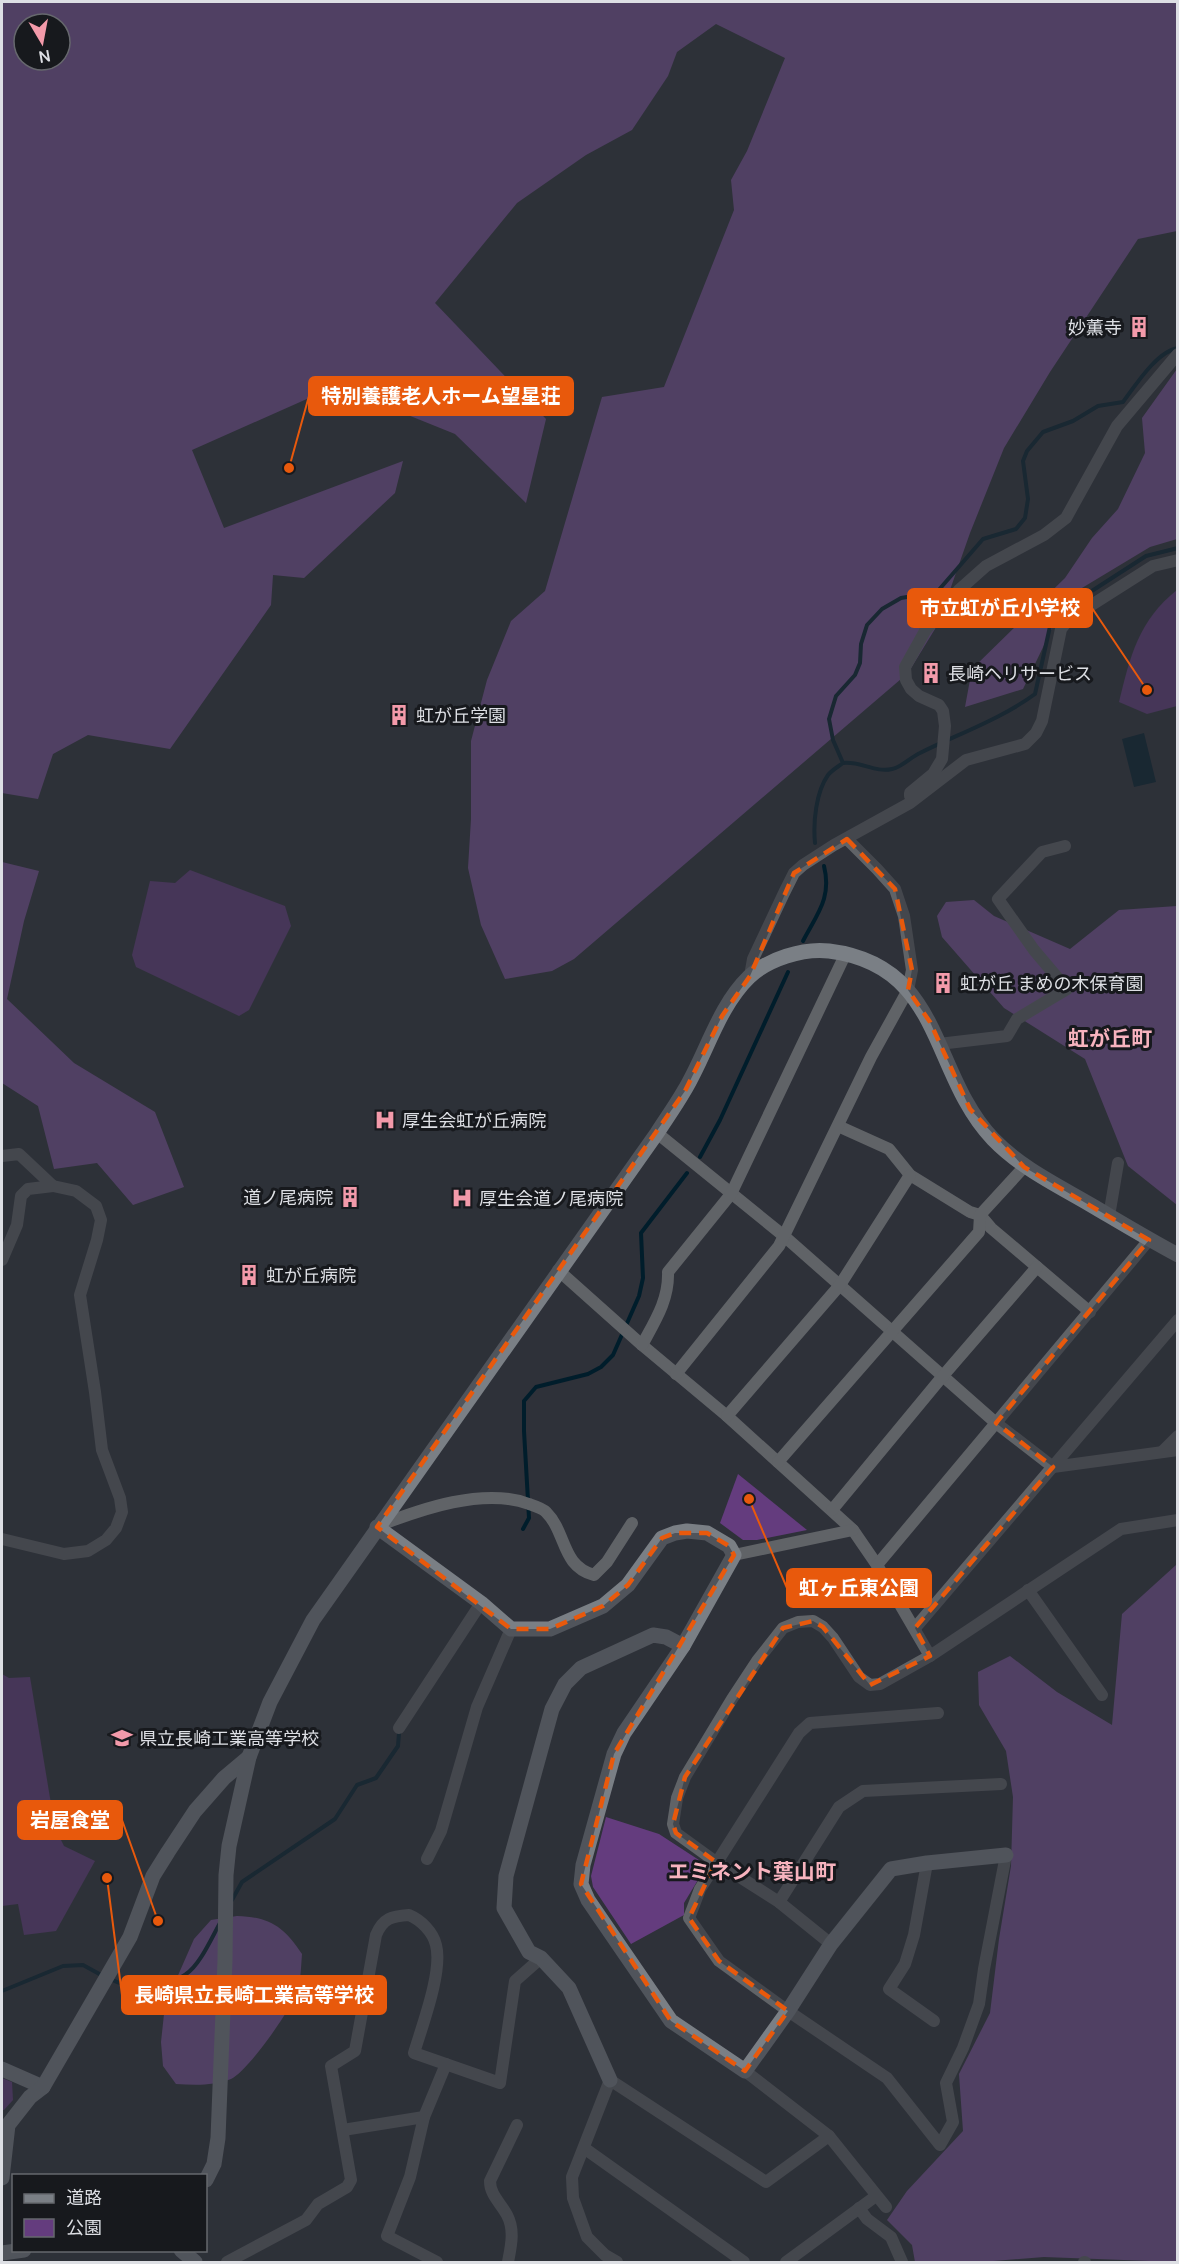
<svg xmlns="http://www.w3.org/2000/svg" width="1179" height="2264" font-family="Manrope,'Noto Sans JP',sans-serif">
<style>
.green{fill:#643c7e}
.forest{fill:#7b5298;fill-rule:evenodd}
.water{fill:#001d2b}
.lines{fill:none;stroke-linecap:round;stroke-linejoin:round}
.stream{stroke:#001d2b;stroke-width:4}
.street{stroke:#606367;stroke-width:12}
.secondary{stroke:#7a7f85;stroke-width:15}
.marked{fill:none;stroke:#e8590c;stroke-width:4.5;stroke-dasharray:12 8;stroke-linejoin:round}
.labels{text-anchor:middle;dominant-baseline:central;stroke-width:6;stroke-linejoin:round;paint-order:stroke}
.poi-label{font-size:18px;fill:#dddfe4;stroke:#17191d;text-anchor:start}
.quarter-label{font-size:21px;font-weight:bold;fill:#f7b3be;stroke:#17191d}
.leader{fill:none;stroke:#e8590c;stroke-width:2}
.callout-dot{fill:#e8590c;stroke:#17191d;stroke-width:2}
.callout{fill:#e8590c;stroke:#e8590c;stroke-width:2}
.callout-label{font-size:20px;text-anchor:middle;font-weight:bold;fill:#fff}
</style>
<rect width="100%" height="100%" fill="#2e3139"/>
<g class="green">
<path d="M1177 590V706L1147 714 1119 702C1130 656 1139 620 1177 590Z"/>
<path d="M190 870 285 906 291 926 249 1010 239 1016 136 967 132 955 150 881 175 883Z"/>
<path d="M738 1474 807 1530 757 1540H743L720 1523Z"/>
<path d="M2 1674 9 1678 30 1677 55 1828 64 1846 95 1861 56 1931 24 1935 18 1904 2 1906Z"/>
<path d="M606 1817 659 1834 702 1862 704 1870 684 1903V1915L631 1944 593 1887 591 1876Z"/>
<path d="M2 2078 12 2082 13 2100 4 2110H2Z"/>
</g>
<g class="forest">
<path d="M2 2H1177V231L1138 239 1050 372 1004 448 970 533 938 624 908 673 574 959 552 971 505 979 481 925 468 868 471 819V741L487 680 511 621 545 591 602 397 664 387 734 210 731 180 747 151 785 58 716 24 677 52 668 76 632 130 586 155 517 203 435 303 546 419 526 503 455 434 336 386 192 450 224 528 403 461 395 493 304 578 273 575 271 605 170 749 88 735 53 754 38 799 2 793ZM24 24H60V60H24Z"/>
<path d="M1177 369V539L1150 547 1067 597 1023 689 965 707 972 669 1065 578 1092 538 1118 509 1145 453 1142 418Z"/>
<path d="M2 862 39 871 24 921 7 999 74 1063 155 1112 184 1187 133 1205 97 1163 54 1169 38 1106 2 1083Z"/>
<path d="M974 900 994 916 1070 949 1119 910 1177 906V1205L1128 1166 1085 1059 1004 1008 942 937 937 916 946 902Z"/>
<path d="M1176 1565 1177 2262 1044 2257 981 2262H915L912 2245 887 2220 907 2191 963 2131 959 2074 990 2013 999 1939 1011 1866 1013 1797 1006 1751 979 1705 978 1672 1010 1656 1057 1692 1112 1725 1122 1614Z"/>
<path d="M237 1916C270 1917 284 1927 302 1954 301 1966 301 1980 297 1991 292 2009 247 2072 231 2079 213 2086 195 2085 176 2084L163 2066 161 2042 165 2005 194 1939 211 1920Z"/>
</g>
<path class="water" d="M1144 733 1156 782 1134 787 1122 739Z"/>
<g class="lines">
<g class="stream">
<path d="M843 763C861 761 875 773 892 769 902 767 911 757 920 753 958 734 1001 719 1035 694L1051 622 1067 607 1146 556 1178 548"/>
<path d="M815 843C813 822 816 792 828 775 832 770 839 766 843 763L833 740 829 719 836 696 855 675 860 663 861 644 867 625 882 609 901 598 937 592 983 539 1016 529 1025 518 1028 499 1023 461 1027 451 1043 432 1073 421 1098 406 1123 402C1135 386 1157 351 1178 348"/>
<path d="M803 941C817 914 832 898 824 866"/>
<path d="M700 1157 720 1120 788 972"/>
<path d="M523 1529 529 1518 524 1431V1401L536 1387 588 1374 601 1367 613 1355 639 1296 643 1278 641 1233 687 1173"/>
<path d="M232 1900 242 1882 335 1819 357 1785 376 1778 398 1746 399 1733"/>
<path d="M110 1979C134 1991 164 1990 186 1974 200 1965 212 1937 220 1923"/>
<path d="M2 1991 63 1966 83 1965 103 1976"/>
</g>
<g class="street">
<path d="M910 796V793L933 774 942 759 945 726 943 711 939 705 919 696 911 689 906 680 905 667 925 631 959 590 986 566 1044 535 1066 518 1117 426 1178 354"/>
<path d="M750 976 753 959 784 893 794 873 803 865 834 845 910 803 966 760 1025 744 1036 733 1042 721 1061 629 1068 620 1153 566 1178 560"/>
<path d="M939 1044 1007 1036 1017 1019 1067 989 1034 950 998 899 1042 852 1065 846"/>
<path d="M838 1126 889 1149 910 1175 970 1212 980 1215 991 1228 1090 1312"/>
<path d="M657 1133 784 1236 996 1423 1053 1467 1178 1450"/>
<path d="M2 1156 19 1154 53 1186 76 1191 96 1206 101 1220 97 1240 80 1295 95 1392 102 1450 120 1498 122 1512 116 1528 106 1540 88 1551 64 1554 2 1539"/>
<path d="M1109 1216 1118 1163"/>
<path d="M2 1260 17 1225 21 1196 28 1189 53 1186"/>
<path d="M558 1270 642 1345 727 1416 853 1530 877 1565 930 1656"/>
<path d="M642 1345C655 1321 669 1300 668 1272L731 1194 846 953"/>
<path d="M676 1374 779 1246 871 1057 908 990 912 970 904 916 895 889 877 869 847 839"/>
<path d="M727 1416 840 1285 910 1175"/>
<path d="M1162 1452 1178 1436"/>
<path d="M778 1462 979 1232 980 1215 1024 1167"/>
<path d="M832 1510 942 1377 1037 1267"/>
<path d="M378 1526C421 1509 484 1487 529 1504 535 1506 542 1508 546 1512 567 1533 561 1566 594 1575L607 1562 632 1523"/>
<path d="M734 1555 853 1530"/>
<path d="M877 1565 1149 1240"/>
<path d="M1028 1590 1102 1695"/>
<path d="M915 1628 1178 1320"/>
<path d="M938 1713 810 1723 799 1733 700 1889 689 1918 719 1961 788 2011 887 2078 940 2145 953 2122 946 2083 963 2048 979 2004 984 1969 1006 1855"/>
<path d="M399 1728 481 1603"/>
<path d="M427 1859 441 1831 477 1707 511 1629"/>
<path d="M927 1863 914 1935 905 1964 889 1989 934 2021"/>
<path d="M779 1902 839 1807 863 1791 1001 1784"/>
<path d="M831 1944 779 1902 716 1862 676 1833 673 1824 677 1798 685 1777 732 1699 757 1661 783 1628 798 1622 813 1621 823 1627 833 1638 859 1677 870 1685 880 1684 930 1656 1121 1529 1178 1520"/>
<path d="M745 2071 829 2136 886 2207"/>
<path d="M343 2130 424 2117"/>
<path d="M584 2148 744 2262"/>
<path d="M859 2208 867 2219 891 2237 902 2262"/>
<path d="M227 2262 306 2220 318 2204 347 2187 351 2180 331 2066 355 2051 376 1935C383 1918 392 1916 409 1915 421 1920 433 1932 436 1945 443 1971 422 2026 414 2053L500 2083 515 1981 541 1958"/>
<path d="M437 2262 387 2236 410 2177 424 2117 446 2064"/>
<path d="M508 2262C511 2246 515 2230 507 2215 500 2202 490 2195 490 2181L517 2125"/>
<path d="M617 2262 605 2255 587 2237 573 2198 572 2177 610 2080 766 2182 829 2136"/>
<path d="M786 2262 876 2196"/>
<path d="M1084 2262H1085"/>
</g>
<g class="secondary">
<path d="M377 1527 481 1603 511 1629H550L603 1606 628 1585 662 1538 675 1533 687 1531 707 1533 729 1546 734 1555 683 1646 624 1733 614 1754 583 1865 581 1884 588 1900 671 2021 745 2071 788 2011 831 1944 891 1869 927 1863 1006 1855"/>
<path d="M2 2069 43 2087"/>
<path d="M610 2080 569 1988 541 1958 529 1952 504 1908 506 1876 552 1709 565 1684 581 1668 653 1635 666 1637 683 1646"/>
<path d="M2 2178 8 2125 30 2097 43 2087 130 1937 153 1876 168 1852 195 1811 224 1778 249 1757"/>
<path d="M206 2180 214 2164 218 2138 225 1960 226 1875 229 1846 249 1757 270 1702 313 1620 657 1133C666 1119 676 1105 684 1091 706 1055 718 1007 749 977 768 959 803 948 829 951 944 965 930 1073 993 1139 1021 1168 1057 1185 1091 1205 1120 1222 1148 1239 1178 1255"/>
<path d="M181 2250 195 2262"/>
<path d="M2 2253 24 2250"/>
</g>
</g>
<path d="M0 0H1179V2264H0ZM847 839 895 889 912 970 908 990 930 1022 970 1109 1024 1167 1149 1240 996 1423 1053 1467 915 1628 930 1656 870 1685 823 1627 813 1621 783 1628 685 1777 673 1824 676 1833 716 1862 689 1918 719 1961 788 2011 745 2071 671 2021 581 1884 614 1754 734 1555 729 1546 707 1533H675L662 1538 628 1585 603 1606 550 1629H511L377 1527 685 1091 722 1016 750 976 794 873Z" fill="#2e3139" fill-opacity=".55" fill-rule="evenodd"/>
<path class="marked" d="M847 839 895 889 912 970 908 990 930 1022 970 1109 1024 1167 1149 1240 996 1423 1053 1467 915 1628 930 1656 870 1685 823 1627 813 1621 783 1628 685 1777 673 1824 676 1833 716 1862 689 1918 719 1961 788 2011 745 2071 671 2021 581 1884 614 1754 734 1555 729 1546 707 1533H675L662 1538 628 1585 603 1606 550 1629H511L377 1527 685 1091 722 1016 750 976 794 873Z"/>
<defs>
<symbol id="building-bare" viewBox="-9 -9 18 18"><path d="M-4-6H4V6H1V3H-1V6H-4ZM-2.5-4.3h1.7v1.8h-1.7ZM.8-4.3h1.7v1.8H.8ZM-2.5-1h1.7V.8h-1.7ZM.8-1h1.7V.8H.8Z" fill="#f39aaa" stroke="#17191d" stroke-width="2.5" paint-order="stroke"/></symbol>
<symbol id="hospital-bare" viewBox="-9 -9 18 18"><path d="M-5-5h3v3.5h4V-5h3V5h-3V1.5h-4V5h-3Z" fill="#f39aaa" stroke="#17191d" stroke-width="2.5" paint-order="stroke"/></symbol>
<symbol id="school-bare" viewBox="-9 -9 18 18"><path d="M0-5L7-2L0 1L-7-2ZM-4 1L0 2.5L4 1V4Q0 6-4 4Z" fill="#f39aaa" stroke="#17191d" stroke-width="2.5" paint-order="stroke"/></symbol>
</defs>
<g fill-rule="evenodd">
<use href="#building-bare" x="1124" y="312" width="30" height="30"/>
<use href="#building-bare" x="916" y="658" width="30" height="30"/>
<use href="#building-bare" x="384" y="700" width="30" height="30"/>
<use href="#building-bare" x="928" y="968" width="30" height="30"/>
<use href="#hospital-bare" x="370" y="1105" width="30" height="30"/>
<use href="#building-bare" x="335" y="1182" width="30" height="30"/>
<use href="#hospital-bare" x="447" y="1183" width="30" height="30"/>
<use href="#building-bare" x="234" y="1260" width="30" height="30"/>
<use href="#school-bare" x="107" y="1723" width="30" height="30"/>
</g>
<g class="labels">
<g class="poi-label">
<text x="1122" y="327" text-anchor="end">妙薫寺</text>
<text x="948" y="673">長崎ヘリサービス</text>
<text x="416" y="715">虹が丘学園</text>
<text x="960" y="983">虹が丘 まめの木保育園</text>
<text x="402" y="1120">厚生会虹が丘病院</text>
<text x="333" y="1197" text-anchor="end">道ノ尾病院</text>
<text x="479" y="1198">厚生会道ノ尾病院</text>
<text x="266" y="1275">虹が丘病院</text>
<text x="139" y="1738">県立長崎工業高等学校</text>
</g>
<g class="quarter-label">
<text x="1110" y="1038">虹が丘町</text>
<text x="752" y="1871">エミネント葉山町</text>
</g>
</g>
<path class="leader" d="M289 468L309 396M1147 690L1092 608M749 1499L787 1588M158 1921L122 1820M107 1878L122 1995"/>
<g class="callout-dot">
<circle cx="289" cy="468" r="6"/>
<circle cx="1147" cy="690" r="6"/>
<circle cx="749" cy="1499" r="6"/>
<circle cx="158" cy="1921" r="6"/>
<circle cx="107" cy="1878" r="6"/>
</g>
<g class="callout">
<rect x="309" y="377" width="264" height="38" rx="6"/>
<rect x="908" y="589" width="184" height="38" rx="6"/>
<rect x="787" y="1569" width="144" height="38" rx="6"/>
<rect x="18" y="1801" width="104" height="38" rx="6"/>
<rect x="122" y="1976" width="264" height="38" rx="6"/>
</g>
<g class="callout-label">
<text x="441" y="403">特別養護老人ホーム望星荘</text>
<text x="1000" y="615">市立虹が丘小学校</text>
<text x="859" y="1595">虹ヶ丘東公園</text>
<text x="70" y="1827">岩屋食堂</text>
<text x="254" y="2002">長崎県立長崎工業高等学校</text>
</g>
<rect width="1179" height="2264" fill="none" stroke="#dddfe4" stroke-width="6"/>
<rect x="12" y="2174" width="195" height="78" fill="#17191d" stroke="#66686d" stroke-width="1.5"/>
<rect x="24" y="2194" width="30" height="9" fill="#7a7f85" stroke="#66686d" stroke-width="1.5"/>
<text x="66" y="2204" font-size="18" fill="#dddfe4">道路</text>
<rect x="24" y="2219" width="30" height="18" fill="#643c7e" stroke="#66686d" stroke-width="1.5"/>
<text x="66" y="2234" font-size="18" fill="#dddfe4">公園</text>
<g transform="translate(42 42) rotate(170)"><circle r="28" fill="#17191d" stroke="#66686d" stroke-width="1.5"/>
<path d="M0-4.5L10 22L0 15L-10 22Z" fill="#f39aaa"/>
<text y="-9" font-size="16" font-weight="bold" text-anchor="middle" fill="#dddfe4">N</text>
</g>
</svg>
